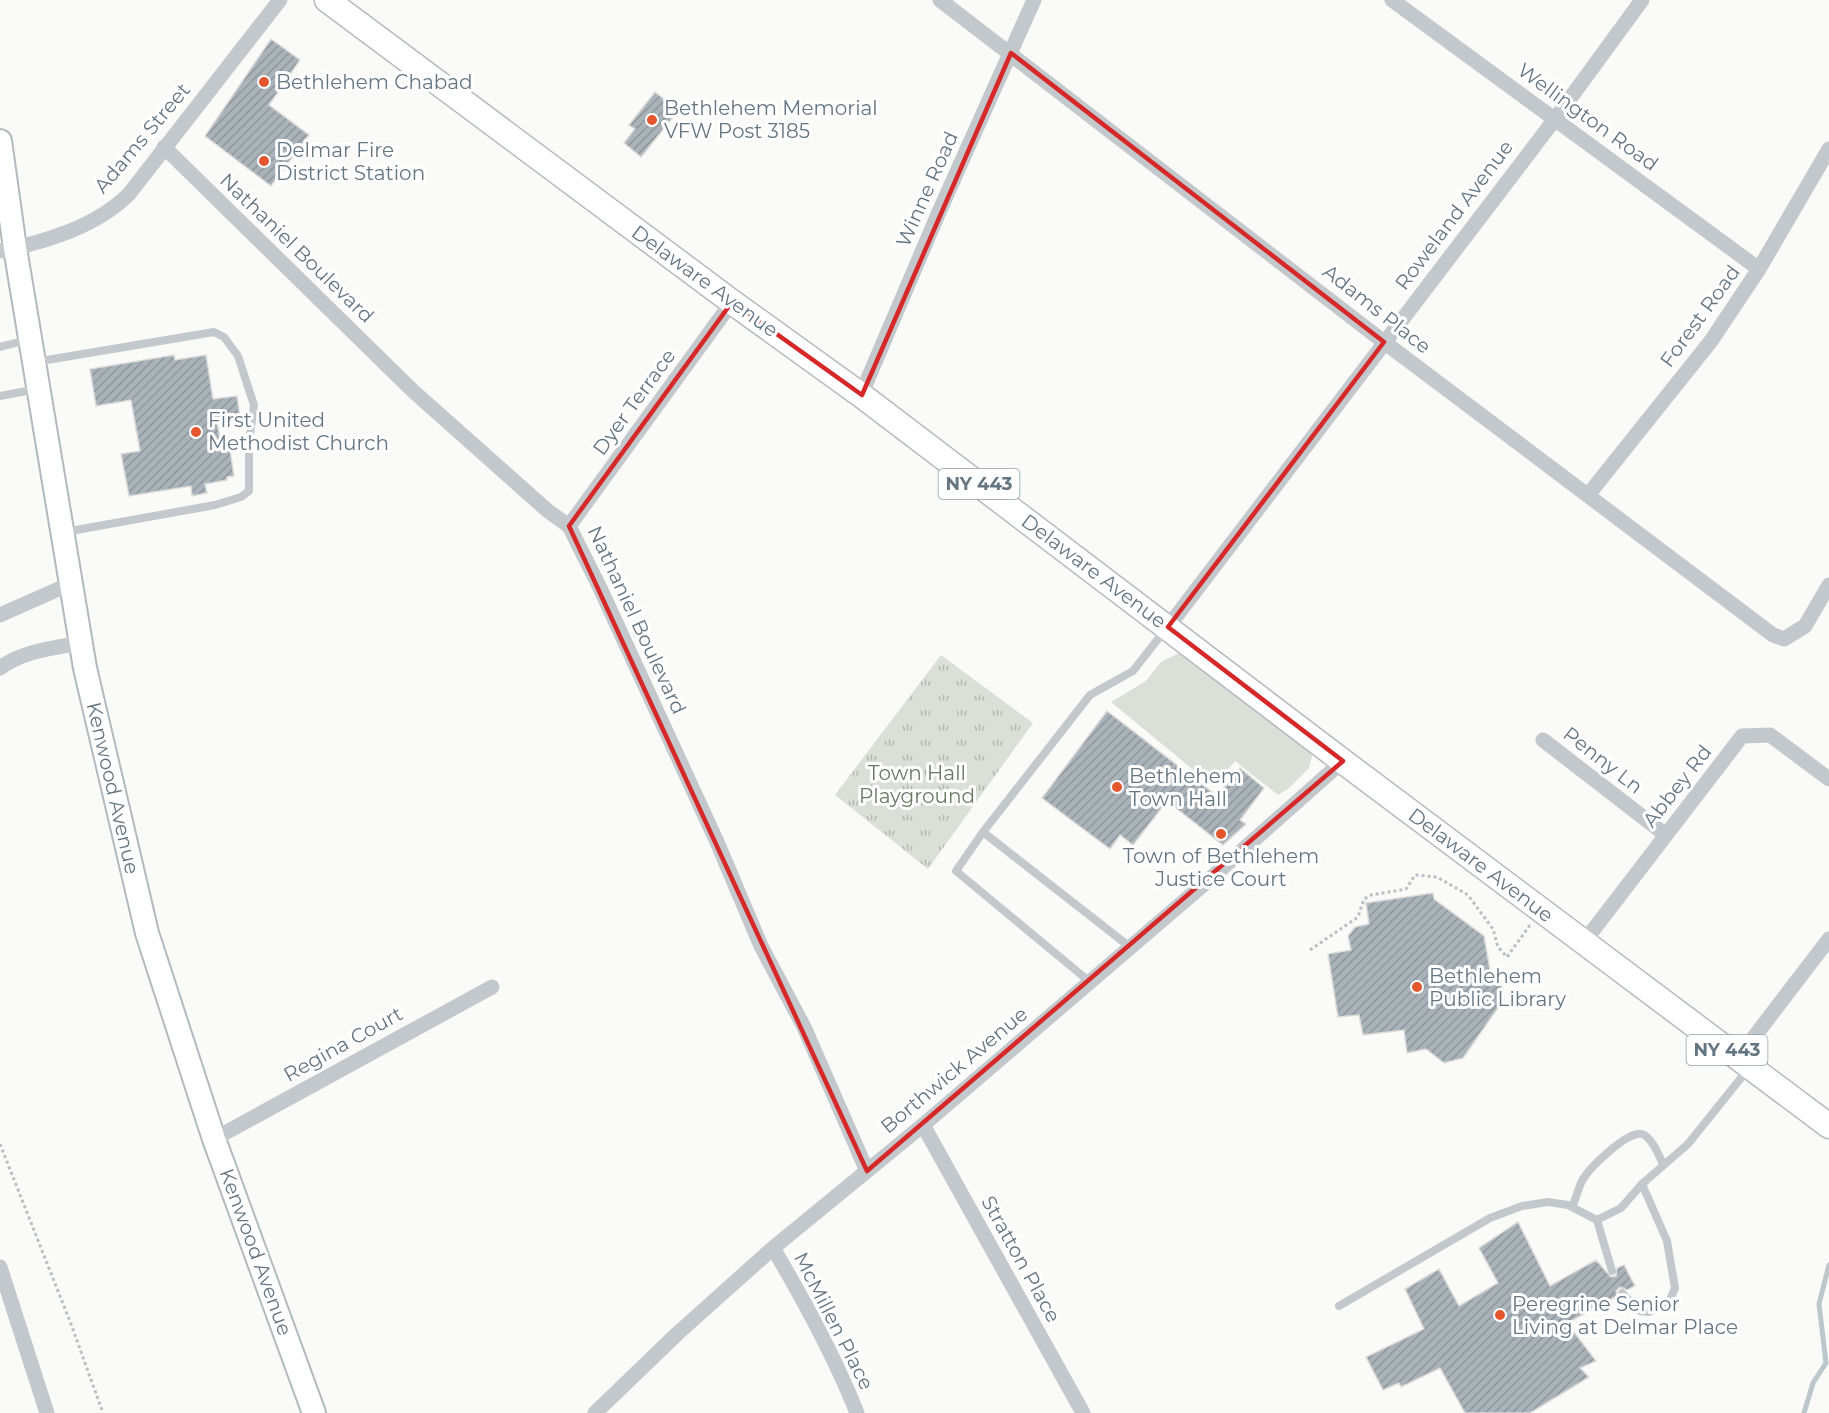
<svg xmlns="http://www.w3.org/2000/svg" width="1829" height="1413" font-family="Montserrat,sans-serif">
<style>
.grass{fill:#dadfd7}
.park{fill:url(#park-tufts)}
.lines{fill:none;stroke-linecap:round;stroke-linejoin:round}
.stream{stroke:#bbc7cb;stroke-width:5}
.building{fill:url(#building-hatch);stroke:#dcdcda;stroke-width:1.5}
.secondary-casing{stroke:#b3babf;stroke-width:26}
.primary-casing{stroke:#b5babe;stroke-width:27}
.path{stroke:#bbbfc2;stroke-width:3;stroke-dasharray:3 3;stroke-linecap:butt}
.service{stroke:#c3c8cc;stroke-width:8}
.minor{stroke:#c3c8cc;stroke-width:15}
.secondary{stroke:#fff;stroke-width:22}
.primary{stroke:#fff;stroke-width:24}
.marked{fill:none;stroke:#d62828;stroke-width:4.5;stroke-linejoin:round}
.poi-dot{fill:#e4572e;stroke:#fff;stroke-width:2}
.labels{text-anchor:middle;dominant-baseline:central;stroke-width:6;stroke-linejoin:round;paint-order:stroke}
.shield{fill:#fff;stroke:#939fa8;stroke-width:1.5}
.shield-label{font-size:18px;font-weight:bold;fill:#657683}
.poi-label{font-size:20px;fill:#657683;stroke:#fff;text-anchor:start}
.street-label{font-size:20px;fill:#657683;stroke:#fff}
.park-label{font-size:20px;fill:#687a64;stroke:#fff}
</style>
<defs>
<pattern id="park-tufts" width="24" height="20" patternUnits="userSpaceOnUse" patternTransform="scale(1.5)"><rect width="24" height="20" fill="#dadfd7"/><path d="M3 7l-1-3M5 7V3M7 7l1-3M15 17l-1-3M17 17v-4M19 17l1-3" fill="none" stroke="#b4b9b4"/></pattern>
<pattern id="building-hatch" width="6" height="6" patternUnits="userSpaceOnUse" patternTransform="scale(1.5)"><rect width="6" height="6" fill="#aab3b9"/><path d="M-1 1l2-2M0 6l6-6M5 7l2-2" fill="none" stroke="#8e969c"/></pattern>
</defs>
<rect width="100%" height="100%" fill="#fafaf8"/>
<path class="grass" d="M1179 653 1313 752 1309 768 1288 789 1278 795 1235 761 1214 787 1111 702 1146 681 1161 662Z"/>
<path class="park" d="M941 655 1033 723 928 869 835 795Z"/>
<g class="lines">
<path class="stream" d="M1804 1413 1813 1383 1826 1363 1819 1304 1829 1265"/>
</g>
<g class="building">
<path d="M271 39 300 60 269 105 309 135 271 186 205 136Z"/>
<path d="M655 92 670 104 666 109 674 116 641 157 624 143 635 129 629 125Z"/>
<path d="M174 355 175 360 206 355 213 399 237 396 240 417 217 421 222 451 230 450 234 476 227 477V480L205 484 207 493 192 496 191 486 129 496 121 454 140 451 131 400 96 406 90 369Z"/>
<path d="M1107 711 1217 796 1240 768 1264 788 1240 820 1246 824 1223 845 1167 801 1133 845 1120 835 1110 849 1042 798Z"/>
<path d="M1433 893 1434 899 1484 936 1490 970 1499 975 1504 999 1463 1058 1444 1063 1426 1049 1407 1053 1404 1030 1363 1035 1359 1015 1338 1017 1328 954 1351 950 1348 936 1355 927 1369 924 1366 903Z"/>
<path d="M1518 1222 1550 1286 1596 1260 1611 1277 1616 1276 1617 1268 1624 1265 1635 1286 1627 1290 1620 1287 1616 1291 1617 1296 1567 1323 1596 1361 1580 1368 1589 1377 1530 1413H1465L1440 1368 1401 1387 1399 1383 1383 1390 1366 1357 1424 1329 1405 1289 1439 1269 1459 1306 1498 1283 1479 1248Z"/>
</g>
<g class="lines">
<defs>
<path id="secondary" d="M0 141 15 248 85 668 147 933 214 1139 314 1413"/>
<path id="primary" d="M327 0 732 302 861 395 1345 763 1829 1126"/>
</defs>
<use href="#secondary" class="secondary-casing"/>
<use href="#primary" class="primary-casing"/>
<g class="path">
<path d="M1310 950 1358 917 1364 899 1371 895 1406 889 1415 875 1437 877 1468 895 1493 929 1498 947 1507 957 1530 925"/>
<path d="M0 1144 71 1324 103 1413"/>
</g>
<g class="service">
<path d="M0 347 27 340"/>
<path d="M35 362 214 332 224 337 238 356 254 405 249 442V491L241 497 215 505 65 532"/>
<path d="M0 396 37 389"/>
<path d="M983 832 1130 947"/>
<path d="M1090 982 956 871 983 832 1090 695 1133 671 1165 630"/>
<path d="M1572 1207C1576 1199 1578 1189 1582 1181 1589 1168 1628 1130 1642 1134 1652 1137 1659 1156 1663 1164"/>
<path d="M1612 1271 1597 1220 1621 1208 1642 1184"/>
<path d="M1622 1293 1640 1311 1649 1312 1669 1302 1675 1288 1667 1241 1642 1184 1688 1144 1749 1068"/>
<path d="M1339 1306 1490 1218 1522 1206 1548 1202 1568 1205 1597 1220"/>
</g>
<g class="minor">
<path d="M940 0 1384 342 1773 635 1784 639 1805 626 1829 585"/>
<path d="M1392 0 1759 269"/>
<path d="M164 147 413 391 548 511 569 526 600 588 717 842 761 946 804 1027 867 1171"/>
<path d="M0 251C45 242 96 227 129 194L280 0"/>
<path d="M861 395 939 212 1034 0"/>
<path d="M1588 495 1711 341 1759 269 1829 149"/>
<path d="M569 526 732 302"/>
<path d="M0 615 70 584"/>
<path d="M1168 627 1555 119 1642 0"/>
<path d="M0 668C22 651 54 648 80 643"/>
<path d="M1543 740 1666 835"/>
<path d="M1584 942 1742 736 1770 735 1829 779"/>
<path d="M1738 1058 1829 939"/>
<path d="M923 1125 1083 1413"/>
<path d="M214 1139 492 987"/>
<path d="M773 1248C805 1302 834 1355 857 1413"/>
<path d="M0 1267 47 1413"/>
<path d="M595 1413 678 1333 773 1248 923 1125 1210 879 1343 761"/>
</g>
<use href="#secondary" class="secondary"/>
<use href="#primary" class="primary"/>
</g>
<path class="marked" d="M1011 53 1384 342 1168 627 1343 761 867 1171 569 526 732 302 862 395Z"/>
<g class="poi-dot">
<circle cx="264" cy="82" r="6"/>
<circle cx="652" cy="120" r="6"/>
<circle cx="264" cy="161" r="6"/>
<circle cx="196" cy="432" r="6"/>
<circle cx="1117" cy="787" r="6"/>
<circle cx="1221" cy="834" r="6"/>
<circle cx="1417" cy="987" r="6"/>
<circle cx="1500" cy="1315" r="6"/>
</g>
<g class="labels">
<g class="shield">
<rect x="938.5" y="469" width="81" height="30" rx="4.5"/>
<rect x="1686.5" y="1035" width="81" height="30" rx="4.5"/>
</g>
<g class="shield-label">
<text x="979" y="484">NY 443</text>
<text x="1727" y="1050">NY 443</text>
</g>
<g class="poi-label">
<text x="276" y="82">Bethlehem Chabad</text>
<text x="664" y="108">Bethlehem Memorial<tspan x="664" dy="23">VFW Post 3185</tspan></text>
<text x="276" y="150">Delmar Fire<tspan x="276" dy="23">District Station</tspan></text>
<text x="208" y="420">First United<tspan x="208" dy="23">Methodist Church</tspan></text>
<text x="1129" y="776">Bethlehem<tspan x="1129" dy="23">Town Hall</tspan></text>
<text x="1221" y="856" text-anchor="middle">Town of Bethlehem<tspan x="1221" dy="23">Justice Court</tspan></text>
<text x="1429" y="976">Bethlehem<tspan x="1429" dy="23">Public Library</tspan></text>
<text x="1512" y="1304">Peregrine Senior<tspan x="1512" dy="23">Living at Delmar Place</tspan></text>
</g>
<g class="street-label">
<text transform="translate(1588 117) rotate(36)">Wellington Road</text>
<text transform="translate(142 138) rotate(-50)">Adams Street</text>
<text transform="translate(927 189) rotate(-66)">Winne Road</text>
<text transform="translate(1454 215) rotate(-53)">Roweland Avenue</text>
<text transform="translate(297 248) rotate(44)">Nathaniel Boulevard</text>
<text transform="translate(705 281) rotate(36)">Delaware Avenue</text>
<text transform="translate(1377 309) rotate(38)">Adams Place</text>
<text transform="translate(1700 316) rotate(-54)">Forest Road</text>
<text transform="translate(634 402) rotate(-54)">Dyer Terrace</text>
<text transform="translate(1094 571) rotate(37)">Delaware Avenue</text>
<text transform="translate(637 620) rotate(65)">Nathaniel Boulevard</text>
<text transform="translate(1603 760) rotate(38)">Penny Ln</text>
<text transform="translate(1677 786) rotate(-52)">Abbey Rd</text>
<text transform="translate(113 788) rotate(77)">Kenwood Avenue</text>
<text transform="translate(1481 865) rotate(37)">Delaware Avenue</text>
<text transform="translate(343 1044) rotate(-29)">Regina Court</text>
<text transform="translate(954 1070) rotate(-40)">Borthwick Avenue</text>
<text transform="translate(256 1252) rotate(70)">Kenwood Avenue</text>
<text transform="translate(1021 1259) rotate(61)">Stratton Place</text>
<text transform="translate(834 1321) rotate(63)">McMillen Place</text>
</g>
<g class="park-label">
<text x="917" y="773">Town Hall<tspan x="917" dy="23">Playground</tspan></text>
</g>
</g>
</svg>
